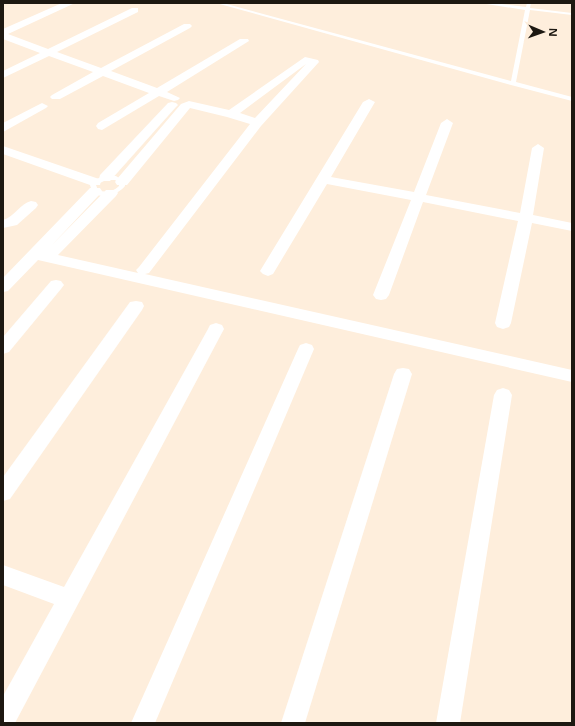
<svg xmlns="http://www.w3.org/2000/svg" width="575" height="726" font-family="'Noto Sans',sans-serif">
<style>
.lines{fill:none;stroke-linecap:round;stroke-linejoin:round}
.service{fill:#fff;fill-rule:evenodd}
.minor{fill:#fff;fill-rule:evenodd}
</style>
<rect width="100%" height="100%" fill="#feeedc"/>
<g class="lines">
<g class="service">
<path d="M216 3H223L511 81 525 10 480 3H493L526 7 527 3H531L530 8 572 13V15L530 10 516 82 572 97V101L511 85Z"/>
<path d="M116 176 125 182V186C119 194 100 201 92 191 92 191 90 185 90 185 96 176 106 176 116 176ZM106 180H115L119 183V186C113 192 106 193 98 190L96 185Z"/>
</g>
<g class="minor">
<path d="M62 3H75L8 34 48 49 132 8H138V12L57 52 101 68 184 24H190L192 26 190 28 111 71 157 88 240 39H248L249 41 167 92 180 98 178 100 174 101 159 96 102 130 98 129 96 126 98 123 149 93 103 76 60 99H52L50 97 52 95 93 72 49 56 3 78V71L40 53 3 39V29Z"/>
<path d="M305 57 318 60 319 62 261 126 149 273 145 274 572 370V382L38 260 8 291 3 292V278L90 188H100L102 191 100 194 51 246 106 190H116L118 193 116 196 58 255 138 273 136 270 139 267 250 124 227 117 190 108 127 185H117L115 182 117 179 181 104 189 101 229 110ZM306 64 255 118 240 113Z"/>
<path d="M369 99 375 102 331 177 414 192 441 123 447 119 453 123 426 195 520 213 532 148 538 144 544 148 533 215 572 223V231L532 223 511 323 509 327 503 329 497 327 495 323 518 221 423 202 389 295 386 299 381 300 376 299 373 295 411 200 327 184 273 274 268 276 263 274 260 271 363 102Z"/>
<path d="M172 102 176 103 178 105 176 107 110 181H101L100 185H90L3 154V146L99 179 100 175 168 103Z"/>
<path d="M42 103 48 106 46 108 3 132V123Z"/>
<path d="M31 201 36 202 38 205 36 208 17 225 3 228V220C14 217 20 204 31 201Z"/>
<path d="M56 280 61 281 64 285 61 289 9 352 3 354V337L51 281Z"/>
<path d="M136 301 142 302 144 306 142 310 10 499 3 501V477L130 302Z"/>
<path d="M216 323 222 325 224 329 15 723H3V696L54 604 3 585V565L64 587 208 329 210 325Z"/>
<path d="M306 343 312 345 314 349 155 723H131L298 349 300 345Z"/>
<path d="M403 368 409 369 412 374 305 723H281L394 374 397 369Z"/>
<path d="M503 388 509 390 512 395 460 723H436L494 395 497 390Z"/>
</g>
</g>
<rect width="575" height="726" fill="none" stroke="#1d1811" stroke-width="8"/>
<g transform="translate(543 32) rotate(92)" stroke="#feeedc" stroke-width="3" paint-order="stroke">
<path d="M0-3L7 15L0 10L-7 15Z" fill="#1d1811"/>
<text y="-6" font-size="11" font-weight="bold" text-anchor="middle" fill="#1d1811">N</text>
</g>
</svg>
